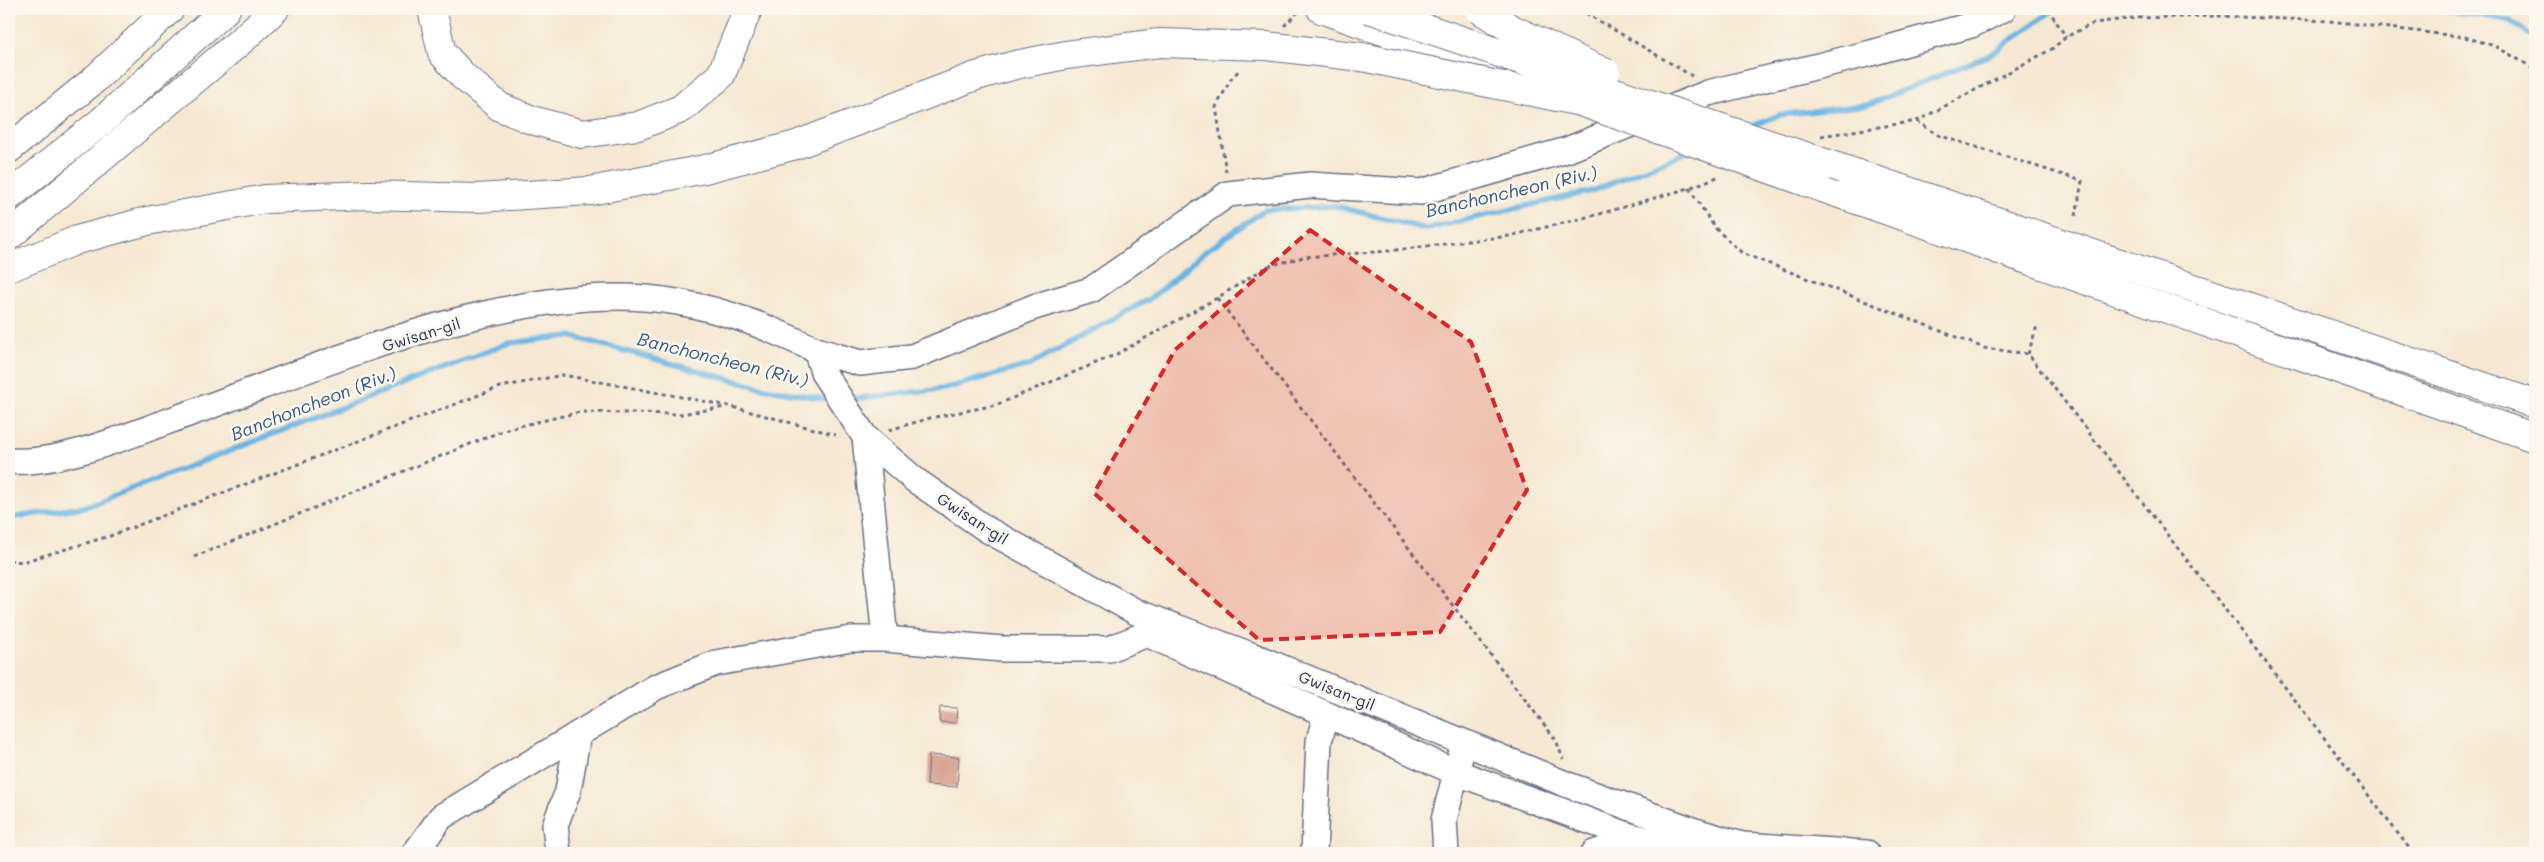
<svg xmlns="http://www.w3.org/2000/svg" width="2544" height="862" font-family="Mali,sans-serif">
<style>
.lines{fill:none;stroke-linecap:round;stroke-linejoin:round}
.stream{stroke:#6ab4e2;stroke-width:5.5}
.building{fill:#d19483}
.minor-casing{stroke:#687087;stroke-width:28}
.highway-casing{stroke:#687087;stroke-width:30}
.path{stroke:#687087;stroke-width:3;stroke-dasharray:4 4;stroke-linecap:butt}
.minor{stroke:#fff;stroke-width:25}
.highway{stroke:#fff;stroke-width:28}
.highway-bridge-casing{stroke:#687087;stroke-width:30;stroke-linecap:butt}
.highway-bridge{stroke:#fff;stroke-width:28}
.marked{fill:#d62828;fill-opacity:0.2;stroke:#d62828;stroke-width:4;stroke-dasharray:10 6;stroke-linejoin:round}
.labels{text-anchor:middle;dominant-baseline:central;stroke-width:5;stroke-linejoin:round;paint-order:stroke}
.street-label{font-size:16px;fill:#1b2f5e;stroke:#fbf7ec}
.water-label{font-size:18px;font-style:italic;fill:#335786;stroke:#fbf7ec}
</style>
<rect width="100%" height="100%" fill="#fbf7ec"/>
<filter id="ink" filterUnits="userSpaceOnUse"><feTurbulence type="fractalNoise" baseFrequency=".02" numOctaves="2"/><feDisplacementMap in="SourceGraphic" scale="10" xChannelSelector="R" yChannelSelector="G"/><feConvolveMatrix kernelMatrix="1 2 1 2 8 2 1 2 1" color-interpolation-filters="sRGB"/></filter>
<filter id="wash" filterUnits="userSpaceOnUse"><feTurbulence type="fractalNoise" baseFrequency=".0096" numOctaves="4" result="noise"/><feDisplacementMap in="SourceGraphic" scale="20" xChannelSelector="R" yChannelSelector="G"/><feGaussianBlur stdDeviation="1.12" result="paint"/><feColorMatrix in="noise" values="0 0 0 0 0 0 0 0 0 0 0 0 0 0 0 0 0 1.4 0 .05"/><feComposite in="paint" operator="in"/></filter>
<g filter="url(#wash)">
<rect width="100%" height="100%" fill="#f6e8d2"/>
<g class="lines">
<g class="stream">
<path d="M2438 9 2509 20 2535 39"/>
<path d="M1750 127 1779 115 1867 105 1990 55 2055 9"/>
<path d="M848 399 943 389 1030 365 1151 298 1207 250 1265 210 1335 206 1426 229 1592 191 1690 151"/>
<path d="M9 518 84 507 509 343 570 336 758 387 831 400"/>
</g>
</g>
<g id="blocks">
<g class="building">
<path d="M940 707 957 708 956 723 939 722Z"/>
<path d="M929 755 959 757 957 787 927 785Z"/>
</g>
</g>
</g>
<g filter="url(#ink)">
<use href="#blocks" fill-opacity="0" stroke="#687087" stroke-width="1"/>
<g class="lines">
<defs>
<g id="minor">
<path d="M816 350 860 363 912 357 1034 307 1091 290 1228 194 1310 185 1421 192 1567 150 1708 93 1871 53 1971 25 2003 9"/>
<path d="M865 437 885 639"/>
<path d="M9 461C62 465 137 432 188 414 330 363 525 275 677 302 729 311 769 328 816 350L824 374 865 437 915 480 986 529 1136 612 1251 655 1568 785 1695 831 1742 845 1867 853"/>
<path d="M1147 634 1455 772 1630 836 1699 851 1734 846"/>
<path d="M415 853 441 817 656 687 716 663 851 639H885L1002 649H1109L1147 634 1158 620"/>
<path d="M558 853 555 825 568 791 578 734"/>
<path d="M1314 853 1319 741 1326 715"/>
<path d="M1446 853 1444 820 1460 757"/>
<path d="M1594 853 1638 838"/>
</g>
<g id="highway">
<path d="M432 9 442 53 464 77 500 107 532 120 582 134 638 126 681 109 721 75 748 9"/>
<path d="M1321 9 1527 82"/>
<path d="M9 149 94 80 170 9"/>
<path d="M1843 169 2535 404"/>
<path d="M1817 186 2535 438"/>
<path d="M9 196 102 121 226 9"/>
<path d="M9 236 243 39 275 9"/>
<path d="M9 268 77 240 147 221 265 199 369 195 477 198 590 191 705 169 796 145 973 77 1015 65 1066 55 1159 43"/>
</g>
</defs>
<use href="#minor" class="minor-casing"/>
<use href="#highway" class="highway-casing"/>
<g class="path">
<path d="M1579 9 1692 76"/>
<path d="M2048 9 2066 37"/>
<path d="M1284 26 1299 11"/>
<path d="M1917 121 1938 135 2082 181 2076 216"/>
<path d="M1821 136 1917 121 2052 49 2066 37 2094 23 2135 18 2219 16 2330 21 2465 37 2495 46 2535 69"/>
<path d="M1226 172 1216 107 1231 79 1240 69"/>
<path d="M1689 188 1715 228 1742 253 1984 348 2028 354 2413 853"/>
<path d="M1217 298 1556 740 1563 759"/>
<path d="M2028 354 2037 326"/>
<path d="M889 430 930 418 996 405 1115 355 1217 298 1268 266 1304 257 1388 251 1509 236 1596 215 1689 188 1720 176"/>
<path d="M194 557 507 429 580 412 681 414 726 407"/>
<path d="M9 560 22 562 110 536 500 387 563 375 729 406 836 435"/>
</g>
<use href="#minor" class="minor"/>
<use href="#highway" class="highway"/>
<defs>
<g id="highway-bridge">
<path d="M1369 9 1843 169"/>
<path d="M1479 9 1510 28 1606 73"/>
<path d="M1159 43 1266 46 1362 57 1581 102 1817 186"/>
</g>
</defs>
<use href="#highway-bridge" class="highway-bridge-casing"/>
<use href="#highway-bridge" class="highway-bridge"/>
</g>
</g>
<path class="marked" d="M1310 230 1471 342 1527 490 1440 632 1259 640 1094 493 1175 350Z"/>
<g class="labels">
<g class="street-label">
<text transform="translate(421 334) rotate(-17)">Gwisan-gil</text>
<text transform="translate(973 518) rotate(33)">Gwisan-gil</text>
<text transform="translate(1337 690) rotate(22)">Gwisan-gil</text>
</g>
<g class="water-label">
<text transform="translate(1511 191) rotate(-13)">Banchoncheon (Riv.)</text>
<text transform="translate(723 359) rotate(14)">Banchoncheon (Riv.)</text>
<text transform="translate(313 403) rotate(-21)">Banchoncheon (Riv.)</text>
</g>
</g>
<rect width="2544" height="862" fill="none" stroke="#fbf7ec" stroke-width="30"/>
</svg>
